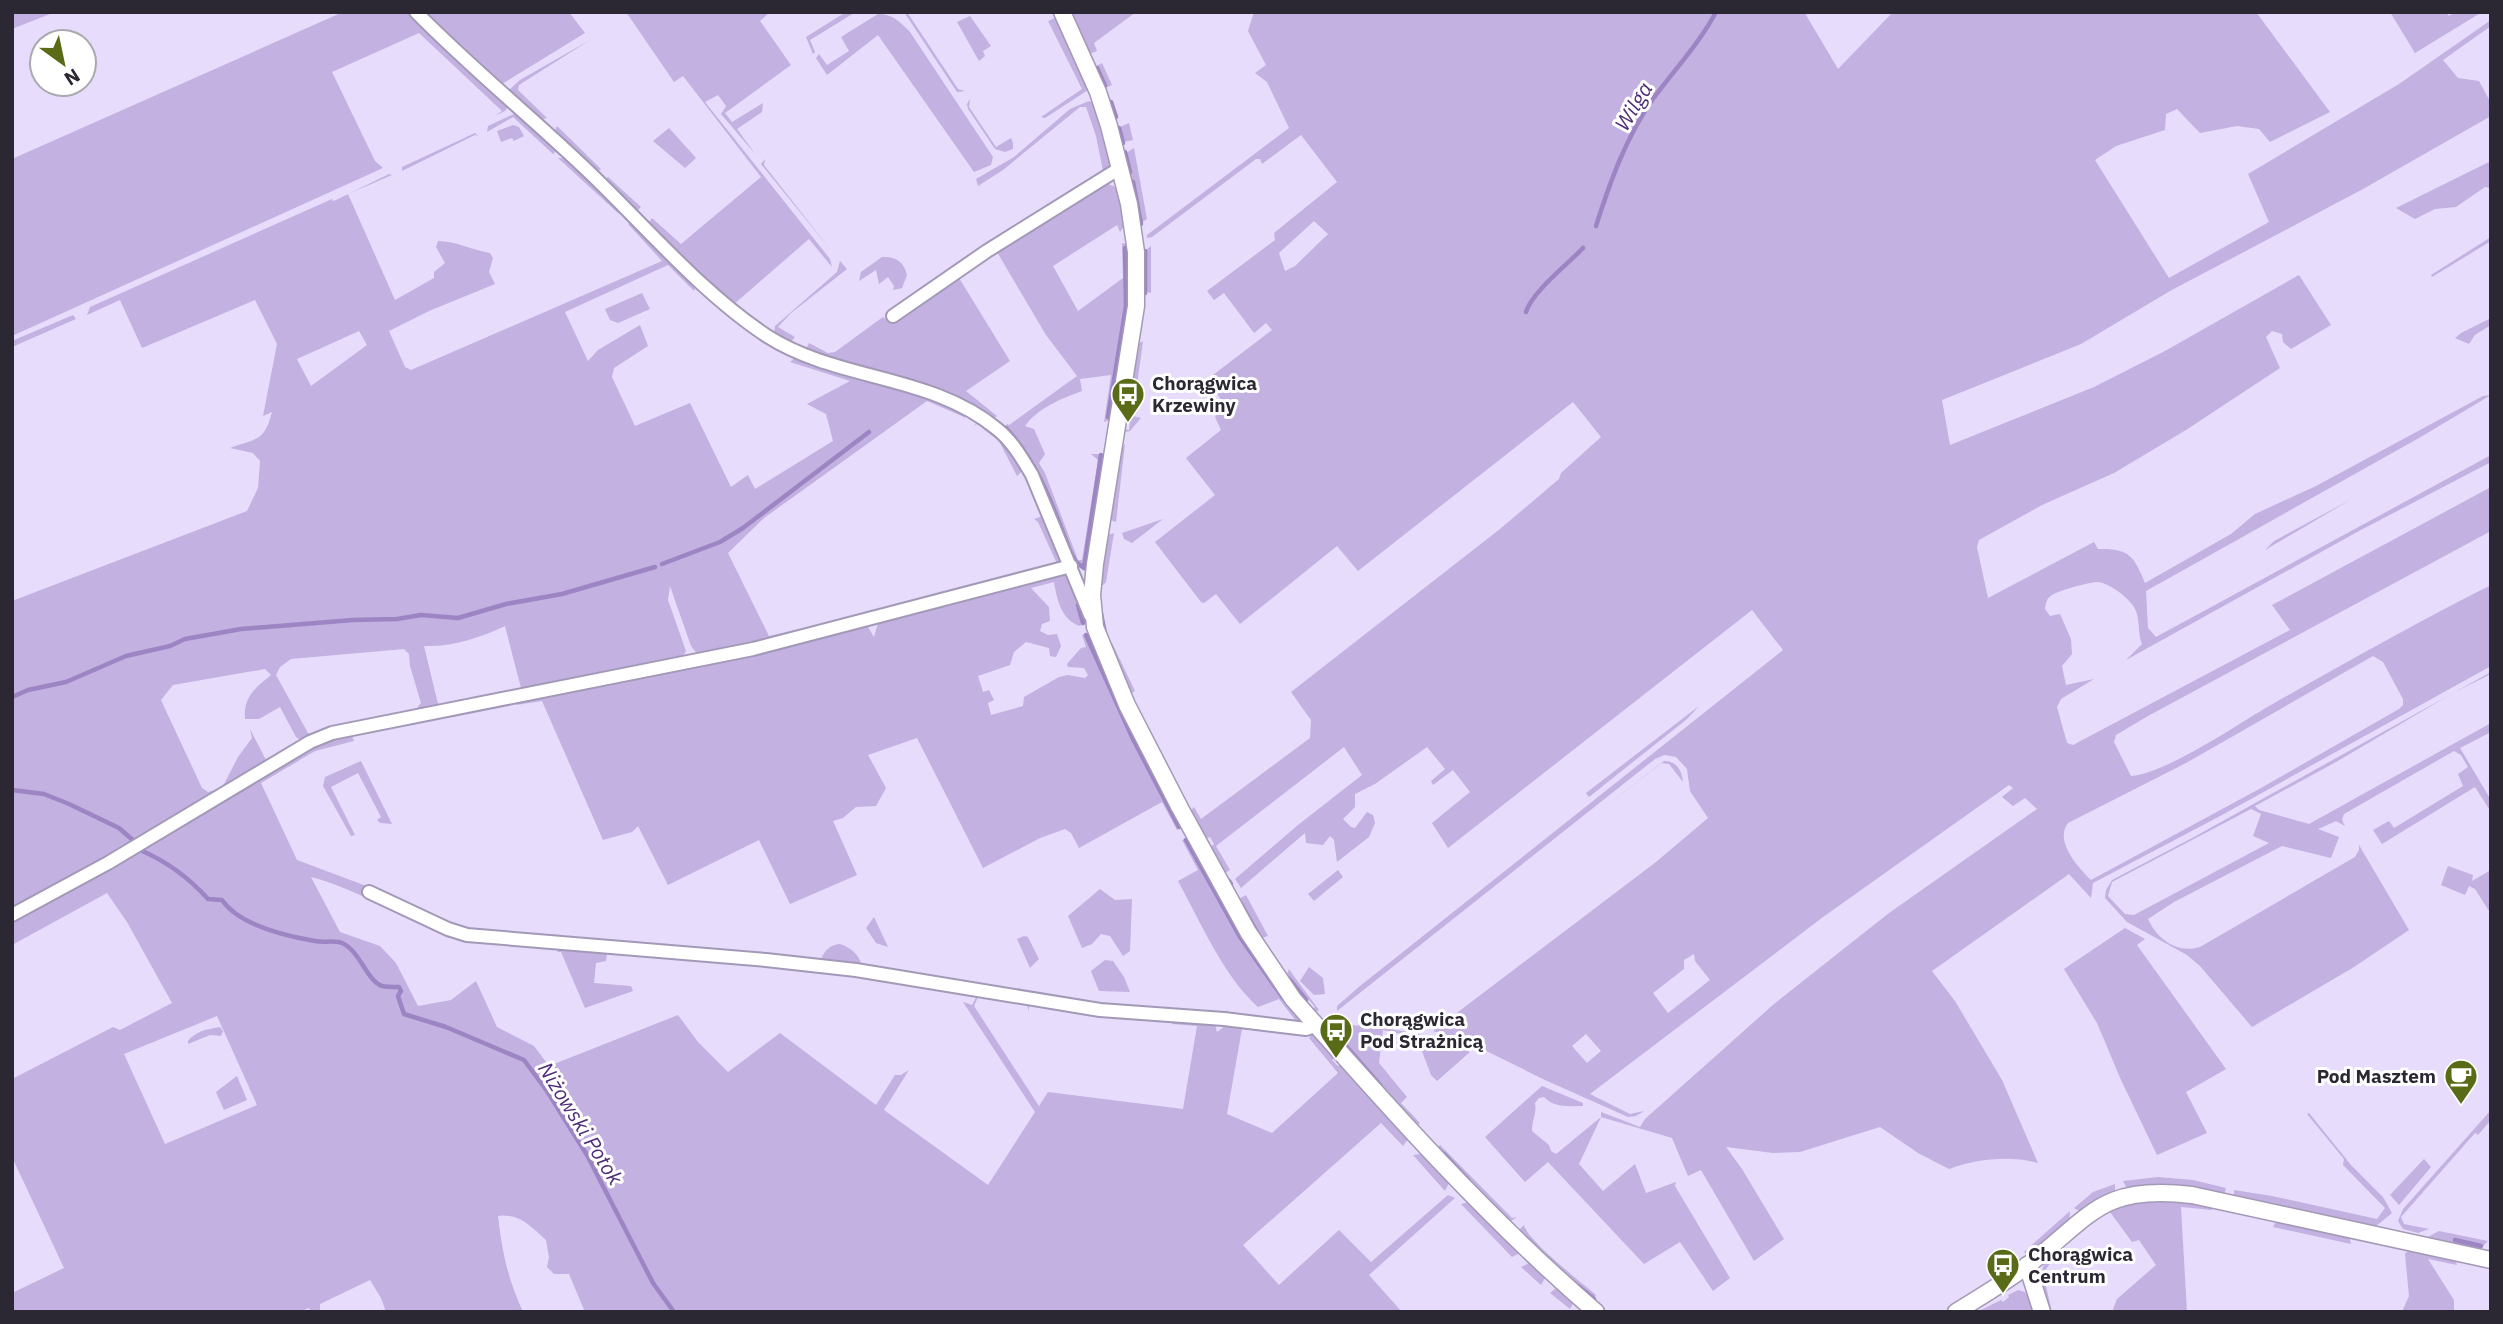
<svg xmlns="http://www.w3.org/2000/svg" width="2503" height="1324" font-family="'IBM Plex Sans',sans-serif">
<style>
.green{fill:#c2b1e1;fill-rule:evenodd}
.lines{fill:none;stroke-linecap:round;stroke-linejoin:round}
.stream{stroke:#9d85c4;stroke-width:4.5}
.minor-casing{stroke:#a399b7;stroke-width:16}
.tertiary-casing{stroke:#a399b7;stroke-width:19}
.minor{stroke:#fff;stroke-width:12}
.tertiary{stroke:#fff;stroke-width:16}
.labels{text-anchor:middle;dominant-baseline:central;stroke-width:6;stroke-linejoin:round;paint-order:stroke}
.poi-label{font-size:19px;font-weight:bold;fill:#2b2733;stroke:#fff;text-anchor:start}
.water-label{font-size:21px;font-style:italic;fill:#4e2c78;stroke:#fff}
</style>
<rect width="100%" height="100%" fill="#e7dcfc"/>
<g class="green">
<path d="M12 12H55L12 29Z"/>
<path d="M343 12H409L474 77 508 107 505 111 494 116 502 111 419 33 332 72 375 161 383 168 12 336V159Z"/>
<path d="M423 12H569L585 33 502 84 495 83Z"/>
<path d="M626 12H770L760 21 791 65 725 113 732 122 763 103 762 112 737 129 756 155 721 114 726 106 718 95 705 102 830 259 832 267 809 239 733 305 648 224 652 218 681 244 761 177 683 76 674 82Z"/>
<path d="M846 12 854 13 810 40 815 52 813 54 806 37Z"/>
<path d="M904 12H907L958 89 965 91 957 92Z"/>
<path d="M1067 12H1136L1094 43 1097 51 1087 55Z"/>
<path d="M1254 12H1808L1806 15 1838 69 1893 12H2256L2330 112 2270 142 2259 129 2237 126 2200 133 2177 109 2166 114 2165 130 2116 146 2095 160 2169 278 2269 222 2248 174 2399 84 2491 20V26L2443 60 2458 78 2479 81 2491 103V116L2363 189 2170 291 2081 344 1942 400 1950 445 2094 387 2165 351 2299 275 2331 325 2291 349 2283 342 2282 334 2272 331 2266 337 2280 368 2186 430 2114 473 2042 505 1979 540 1977 547 1988 598 2094 542 2098 549C2129 548 2134 556 2145 583L2231 534 2255 514 2316 486 2483 396 2491 395 2419 438 2146 591 2148 628 2156 637 2491 455V462L2359 531 2126 660 2142 644C2137 632 2141 618 2134 607 2128 597 2110 584 2099 582 2092 581 2057 591 2052 595 2046 599 2046 603 2045 609L2050 616 2060 614 2071 639 2072 654 2062 666 2066 685 2094 679 2061 699 2057 707 2067 743 2073 745 2290 630 2272 605 2491 487V531L2148 716 2116 735 2114 742 2131 776C2166 773 2232 728 2264 709 2339 666 2414 624 2491 585V666L2222 815 2093 883 2091 898 2069 874 1932 971 1955 1001 2002 1080 2038 1163C2011 1155 1975 1159 1949 1169L1918 1153 1880 1127 1800 1152 1773 1153 1726 1147 1742 1169 1784 1239 1754 1261 1701 1170 1688 1176 1672 1138 1601 1117 1579 1164 1603 1191 1635 1164 1646 1193 1676 1182 1675 1186 1730 1278 1713 1291 1680 1242 1644 1264 1548 1162 1525 1182 1485 1137 1542 1086 1583 1103V1106C1569 1106 1554 1108 1544 1097L1539 1098 1535 1103C1537 1113 1532 1120 1532 1131L1549 1145 1551 1151 1556 1154 1601 1117V1112L1640 1127 1645 1119 1774 1004 1889 913 2037 809 2025 798 2013 806 2002 797 2013 788 2009 785 1823 917 1590 1094 1630 1114 1644 1111 1636 1116 1628 1117 1545 1080 1466 1041 1433 1031 1656 862 1708 818 1690 791 1687 769 1676 757 1664 755 1655 759 1337 1011V1006L1360 986 1783 650 1752 610 1448 848 1432 823 1470 792 1453 770 1433 785 1431 781 1445 769 1427 747 1375 784 1355 794V807L1343 819 1351 827 1355 828 1367 812 1373 815 1375 823 1369 837 1337 862 1334 840 1330 836 1323 845 1306 843 1305 833 1241 888 1235 879 1298 825 1362 775 1344 747 1216 846 1230 870 1222 875 1208 849 1214 844 1210 837 1203 840 1189 813 1194 807 1201 819 1310 738 1311 720 1291 692 1500 529 1559 479 1561 473 1601 437 1573 402 1358 571 1337 546 1240 624 1216 594 1204 603 1201 602 1155 542 1215 495 1186 458 1221 430 1215 417 1223 404 1209 378 1272 330 1266 323 1254 333 1224 293 1214 300 1207 291 1275 240 1274 233 1337 182 1301 135 1262 164 1260 159H1256L1152 237 1147 238V235L1289 128 1267 82 1255 73 1266 65 1248 31ZM1314 221 1328 234 1295 266 1285 271 1279 253ZM2373 656 2383 662 2403 699V705L2399 709 2261 788 2091 880C2078 867 2054 841 2068 823L2186 763ZM1694 954 1695 961 1710 980 1668 1013 1653 993 1684 969V960ZM1586 1034 1601 1051 1587 1063 1572 1046Z"/>
<path d="M2390 12H2446L2449 16 2455 12H2482L2415 53Z"/>
<path d="M878 14C893 14 900 22 910 32L993 157 991 165 974 172 878 35 827 75 816 58 819 54 827 65 849 51 841 37Z"/>
<path d="M970 16 991 46 983 51 985 56 979 61 957 22Z"/>
<path d="M1055 18 1088 90 1045 118 1041 117 1082 89 1048 21Z"/>
<path d="M590 40 519 85 518 90 547 118 539 120 508 91 520 80Z"/>
<path d="M1102 63 1112 85 1102 89 1093 68Z"/>
<path d="M970 99 969 107 996 147 1011 138 1013 143V149L1005 152 995 149 968 109 967 104Z"/>
<path d="M1089 101 1095 104 1112 165 1103 171 1096 136 1086 107H1080L1003 170 978 186 976 179 1014 157 1070 109Z"/>
<path d="M514 114H521L560 148 553 154 513 117 487 132 488 126Z"/>
<path d="M1129 123 1133 140 1119 143 1115 129Z"/>
<path d="M513 125 519 127 524 136 514 141 512 138 501 142 497 131Z"/>
<path d="M557 126 601 169 596 173 554 133Z"/>
<path d="M669 128 696 158 685 168 653 141Z"/>
<path d="M475 133 478 136 475 135 402 171V167Z"/>
<path d="M1134 148 1147 219 1138 225 1123 155Z"/>
<path d="M558 158H566C578 168 615 201 619 214Z"/>
<path d="M765 159 764 165 830 249 761 164Z"/>
<path d="M2491 161V188L2485 187 2456 207 2435 209 2415 219 2396 208Z"/>
<path d="M389 174 392 175 348 194 395 300 434 278V272L445 263 436 247 438 241C457 241 471 250 490 253L493 258 489 272 495 284 429 311 389 331 405 367 411 370 662 261 628 224 631 223 696 284 694 291 668 265 565 312 588 361 598 350 640 325 648 346 614 368 612 377 635 426 690 403 731 487 748 475 755 489 833 441 826 414 807 404 850 381 790 362 795 358 900 389 966 415 963 420 964 417 927 401 764 518 728 553 769 636 799 629 796 635 757 644 755 641 748 642 747 644 699 656 691 646 670 586 668 600 686 651 681 660 522 692 505 626C479 638 453 647 424 646L439 708 413 713 421 703 410 666 409 654 404 649 291 659 280 667 276 675 308 733 312 735 302 741 296 737 280 707 259 719H245C243 697 255 688 271 675L265 669 173 685 161 700 202 788 208 792 222 788 238 757 252 738 250 729 267 762 12 910V601L247 511 258 488 260 461 253 453 230 448C257 438 264 442 272 412L263 416 277 344 255 300 142 348 120 300 87 315 90 307 332 199 333 201 336 200ZM359 331 367 345 311 386 297 359Z"/>
<path d="M608 177 641 207 636 212 604 181Z"/>
<path d="M1108 184 1116 187 1125 225 1120 232 1117 225 1053 266 1078 311 1123 278 1122 243 1127 244 1129 307 1110 420 1104 422 1111 375 1080 379 1082 391C1061 399 1039 407 1025 426L1034 429 1045 454 1039 463 1045 473 1078 560H1082L1098 460 1091 454H1105L1085 571 1074 564 1005 430 1007 424 1009 425 1077 376 1046 335 997 252Z"/>
<path d="M2491 237V241L2432 277 2431 275Z"/>
<path d="M1151 246V293L1142 291 1141 254Z"/>
<path d="M882 257C896 256 904 262 907 275L902 288 893 290 894 286 888 277 879 284 876 270 859 281 861 272Z"/>
<path d="M840 261 847 269 791 313 778 327 795 337 789 344 774 336 775 326 837 272Z"/>
<path d="M959 278 1010 361 966 391 997 416 994 418 957 401 805 351 809 343 828 353 835 352 883 317 891 324 941 287 943 288Z"/>
<path d="M642 293 650 309 618 323 610 320 605 309Z"/>
<path d="M73 315 76 319 12 347V341Z"/>
<path d="M2491 318V325L2475 335 2469 344 2455 338 2461 333Z"/>
<path d="M1143 341 1137 385 1128 386 1135 346Z"/>
<path d="M1136 399 1133 416 1141 418 1130 431 1125 432V429L1129 430 1130 421 1123 419 1126 401Z"/>
<path d="M977 422 1003 440 1024 469 1017 476 999 441 977 424 974 426Z"/>
<path d="M1125 444 1116 522 1108 519 1120 450Z"/>
<path d="M2350 500 2265 550 2274 541Z"/>
<path d="M1040 517 1045 519 1063 560 1058 566 1038 522 1034 519Z"/>
<path d="M1163 519 1132 543 1124 539 1122 533Z"/>
<path d="M1114 533 1106 582 1103 585H1098L1105 536Z"/>
<path d="M1062 572C1075 582 1083 606 1085 622L1080 626C1061 620 1057 599 1054 582L1031 588 1049 607 1050 621 1042 624 1040 631 1048 635 1057 634 1061 646 1056 657 1050 656 1049 648 1026 642 1014 652 1010 665 978 676 983 692 989 690 994 700 988 703 991 715 1023 706 1024 697 1059 677 1068 675 1085 678 1088 675 1084 668 1068 667 1067 664 1081 648 1086 647 1082 635 1088 634 1122 710 1182 826 1177 830 1162 802 1079 848 1071 833 1065 829 1040 838 983 868 917 738 868 755 886 788 876 806 856 807 843 818 833 821 857 875 790 904 759 840 668 885 638 826 632 832 603 840 542 701 516 705 523 699 864 626 868 627 874 637 878 623 882 619Z"/>
<path d="M1112 643 1135 691 1128 695 1107 646Z"/>
<path d="M2491 672V674L2453 693 2336 762 2255 806 2259 810 2309 824 2491 723V732L2460 748 2491 800V812L2475 787 2382 844 2373 830 2389 821 2394 828 2463 786 2458 774 2468 767 2461 755 2454 751 2344 814 2342 820 2345 826 2336 821 2318 829 2339 837 2331 858 2282 846 2174 902 2148 919C2157 939 2177 954 2200 947L2355 857 2359 850V845L2409 930 2354 967 2252 1027 2200 966 2187 955 2127 922 2105 898 2106 890 2112 880 2194 837ZM2251 809 2261 814 2253 836 2269 843 2134 915 2125 914 2108 896 2112 882Z"/>
<path d="M1699 706 1687 719 1589 797 1586 793Z"/>
<path d="M370 729 373 732 352 736 354 741 315 751 261 783 297 860 369 887 449 935V938C403 918 360 890 311 877L340 932 380 946 396 963 418 1006 451 1000 476 981 497 1027 534 1046 549 1066 678 1015 698 1042 728 1072 780 1033 876 1105 895 1075H901L909 1070 884 1110 988 1185 1035 1112 963 1002 972 1005 978 994 1029 1005V1011L1027 1005 978 997 974 1006 1039 1106 1048 1092 1183 1109 1197 1026 1172 1024V1019L1215 1024 1217 1032 1229 1023 1302 1032 1307 1036 1242 1029 1227 1114 1272 1133 1338 1073 1309 1038 1312 1034 1335 1057 1332 1060 1338 1066 1341 1064 1408 1139 1403 1146 1381 1123 1243 1245 1279 1285 1339 1230 1371 1262 1448 1195 1455 1198 1369 1275 1402 1312H585L569 1274H554L547 1267 549 1257 546 1240C531 1227 520 1213 498 1216 502 1252 508 1279 523 1312H386L381 1298 370 1280 320 1304V1312H311L309 1308 298 1312H12V1293L64 1268 12 1157V1079L113 1027 120 1030 172 1003 127 922 107 893 12 945V921L149 845 309 745ZM217 1016 257 1105 165 1144 124 1054Z"/>
<path d="M361 761 392 824 380 823 377 820 381 817 358 773 331 787 355 835 351 836 323 786 325 777Z"/>
<path d="M1664 761C1677 761 1682 771 1683 782L1669 764 1661 763 1601 810Z"/>
<path d="M1188 839 1243 936 1303 1019 1301 1023 1227 1016 1226 1009 1229 1014 1296 1021 1279 999 1258 1007C1224 977 1200 921 1178 881L1198 870 1182 840Z"/>
<path d="M2448 866 2473 875 2472 881 2491 870V914L2475 889 2469 886 2465 895 2441 885Z"/>
<path d="M1338 870 1343 877 1314 901 1308 894Z"/>
<path d="M1100 889 1115 900 1132 899 1130 951 1123 956 1110 936 1101 934 1092 944 1082 948 1068 916Z"/>
<path d="M1246 895 1268 936 1259 939 1237 900Z"/>
<path d="M874 917 888 947 876 943 866 928Z"/>
<path d="M2125 928 2145 939 2137 945 2226 1069 2186 1092 2207 1133 2157 1155 2121 1080 2097 1023 2064 969Z"/>
<path d="M1024 936 1028 937 1039 959 1030 968 1017 939Z"/>
<path d="M840 944C851 948 859 954 862 966L761 956 760 952 821 959C825 950 830 945 840 944Z"/>
<path d="M562 946 624 952 625 955 607 953 606 961 596 963 594 983 631 986 633 991 585 1008 561 952H557Z"/>
<path d="M1105 960 1113 961 1124 977 1130 992 1099 991 1091 971Z"/>
<path d="M1309 967 1323 978 1325 994 1314 995 1300 981Z"/>
<path d="M1289 969 1293 975 1319 1010 1316 1012 1313 1009 1315 1007 1308 999 1305 1001 1286 977Z"/>
<path d="M1330 1024C1378 1026 1427 1031 1470 1052L1437 1081 1431 1075 1417 1038 1383 1030 1379 1063 1407 1097 1401 1103 1420 1123 1415 1127 1329 1028Z"/>
<path d="M220 1027 223 1031 221 1036 210 1035 188 1044V1041C196 1031 207 1029 220 1027Z"/>
<path d="M237 1076 247 1100 224 1110 216 1092Z"/>
<path d="M2491 1110V1120L2478 1135 2475 1133 2401 1217 2404 1224 2429 1229 2418 1233 2403 1229 2398 1221 2403 1209Z"/>
<path d="M2309 1113 2351 1165 2383 1197 2392 1213 2375 1227 2234 1196V1190L2272 1196 2377 1219 2385 1208 2343 1165 2344 1159 2307 1114Z"/>
<path d="M1440 1145 1512 1218 1517 1217 1508 1223 1435 1149Z"/>
<path d="M1421 1154 1449 1183 1445 1191 1413 1155Z"/>
<path d="M2424 1159 2431 1167 2399 1205 2390 1195Z"/>
<path d="M2158 1177 2193 1180 2226 1188 2224 1195 2127 1189 2123 1181Z"/>
<path d="M2115 1184V1192L2102 1197 2081 1212 2074 1208 2093 1192Z"/>
<path d="M2139 1200H2182L2212 1206V1210L2181 1207 2187 1312H2112L2117 1299 2156 1265 2139 1240 2132 1242 2110 1212 2096 1220 2109 1209Z"/>
<path d="M1469 1202 1520 1253 1512 1257 1461 1204Z"/>
<path d="M2070 1211 2069 1222 2029 1257 2024 1252Z"/>
<path d="M2276 1221 2349 1236 2351 1244 2273 1227Z"/>
<path d="M1524 1225C1527 1240 1582 1283 1596 1295L1592 1301 1516 1233Z"/>
<path d="M2439 1231 2488 1241 2479 1250 2428 1237Z"/>
<path d="M2075 1238 2061 1249 2043 1273 2052 1312H2049C2038 1271 2035 1260 2075 1238Z"/>
<path d="M2410 1249 2455 1259 2457 1265 2428 1259 2454 1300V1312H2402L2409 1296 2405 1254Z"/>
<path d="M1529 1263 1545 1278 1541 1285 1521 1267Z"/>
<path d="M1556 1288 1574 1302 1570 1309 1550 1293Z"/>
<path d="M2018 1290 2025 1292 2036 1312H1977L2001 1300 2003 1302 2009 1297 2008 1295Z"/>
</g>
<g class="lines">
<g class="stream">
<path d="M1097 68 1105 86"/>
<path d="M1111 102 1116 117"/>
<path d="M1119 128 1123 143"/>
<path d="M1125 152 1130 172"/>
<path d="M1133 182 1141 224"/>
<path d="M1596 226C1610 182 1626 137 1653 99 1674 70 1699 44 1716 12"/>
<path d="M1145 251V293"/>
<path d="M1526 312C1532 292 1568 264 1583 248"/>
<path d="M1108 417 1126 306 1125 248"/>
<path d="M1006 428C1039 464 1053 507 1070 551L1076 562 1084 568 1101 455"/>
<path d="M662 564 720 542 743 528 869 432"/>
<path d="M1078 605 1083 623"/>
<path d="M1101 614 1105 633"/>
<path d="M1086 635 1133 739 1179 827"/>
<path d="M12 697 28 690 66 682 126 656 170 646 185 639 241 629 353 620 397 619 421 615 458 618 506 604 562 594 655 567"/>
<path d="M12 790 44 794 69 804 119 828 134 841"/>
<path d="M1186 840 1240 937 1283 998"/>
<path d="M140 850C166 861 190 879 208 899L222 900C239 925 286 936 315 941 323 943 334 940 342 943 360 951 367 981 382 986 387 987 394 987 399 987L401 991 398 996 404 1014 446 1027 524 1060 547 1091 587 1155 653 1283 674 1312"/>
<path d="M1229 881 1231 884"/>
<path d="M1241 904 1258 934"/>
<path d="M1289 979 1306 1000"/>
<path d="M1331 1029 1380 1085"/>
<path d="M1444 1154 1469 1181"/>
<path d="M2455 1240 2481 1246"/>
<path d="M1578 1286 1594 1299"/>
</g>
<defs>
<g id="minor">
<path d="M416 12C472 69 534 119 591 174 646 227 703 294 767 336 837 381 931 374 997 429 1012 441 1022 458 1032 475L1090 615"/>
<path d="M893 316 987 251 1120 168"/>
<path d="M369 892 448 929 467 935 766 960 856 970 1100 1010 1224 1019 1306 1029 1317 1025"/>
<path d="M12 915 108 863 310 742 332 733 753 649 1071 566"/>
</g>
<g id="tertiary">
<path d="M1062 12 1098 92 1109 126 1129 204 1136 252V306L1095 564 1092 595 1095 627 1127 705 1180 808 1248 932 1293 999C1389 1108 1486 1217 1596 1312"/>
<path d="M2027 1265 2042 1312"/>
<path d="M1956 1312C1980 1297 2006 1282 2028 1265 2092 1215 2102 1184 2192 1195L2491 1260"/>
</g>
</defs>
<use href="#minor" class="minor-casing"/>
<use href="#tertiary" class="tertiary-casing"/>
<use href="#minor" class="minor"/>
<use href="#tertiary" class="tertiary"/>
</g>
<defs>
<symbol id="bus-pin" viewBox="-11 -11 22 30"><path d="M0 17L-7.5 6A9.5 9.5 0 1 1 7.5 6Z" fill="#596b17" stroke="#fff"/><path d="M-5-6H5V4H4V6H2V4H-2V6H-4V4H-5ZM-3.5-4V0h7V-4ZM-3.5 1.2v1.5H-2V1.2ZM2 1.2v1.5H3.5V1.2Z" fill="#fff"/></symbol>
<symbol id="cafe-pin" viewBox="-11 -11 22 30"><path d="M0 17L-7.5 6A9.5 9.5 0 1 1 7.5 6Z" fill="#596b17" stroke="#fff"/><path d="M-5.5-4.5H6V0H3Q3 3.5 0 3.5H-2.5Q-5.5 3.5-5.5 0ZM3-3.2v2h1.7v-2ZM-6 4.5H4V6H-6Z" fill="#fff"/></symbol>
</defs>
<g fill-rule="evenodd">
<use href="#bus-pin" x="1109" y="375" width="38" height="52"/>
<use href="#bus-pin" x="1317" y="1011" width="38" height="52"/>
<use href="#cafe-pin" x="2442" y="1057" width="38" height="52"/>
<use href="#bus-pin" x="1984" y="1246" width="38" height="52"/>
</g>
<g class="labels">
<g class="poi-label">
<text x="1152" y="383">Chorągwica<tspan x="1152" dy="22">Krzewiny</tspan></text>
<text x="1360" y="1019">Chorągwica<tspan x="1360" dy="22">Pod Strażnicą</tspan></text>
<text x="2436" y="1076" text-anchor="end">Pod Masztem</text>
<text x="2028" y="1254">Chorągwica<tspan x="2028" dy="22">Centrum</tspan></text>
</g>
<g class="water-label">
<text transform="translate(1633 106) rotate(-59)">Wilga</text>
<text transform="translate(581 1123) rotate(58)">Niżowski Potok</text>
</g>
</g>
<rect width="2503" height="1324" fill="none" stroke="#2b2733" stroke-width="28"/>
<g transform="translate(63 63) rotate(147)"><circle r="33" fill="#ffffff" stroke="#aaa9ad" stroke-width="2"/>
<path d="M0-5L12 26L0 18L-12 26Z" fill="#596b17"/>
<text y="-10" font-size="19" font-weight="bold" text-anchor="middle" fill="#2b2733">N</text>
</g>
</svg>
